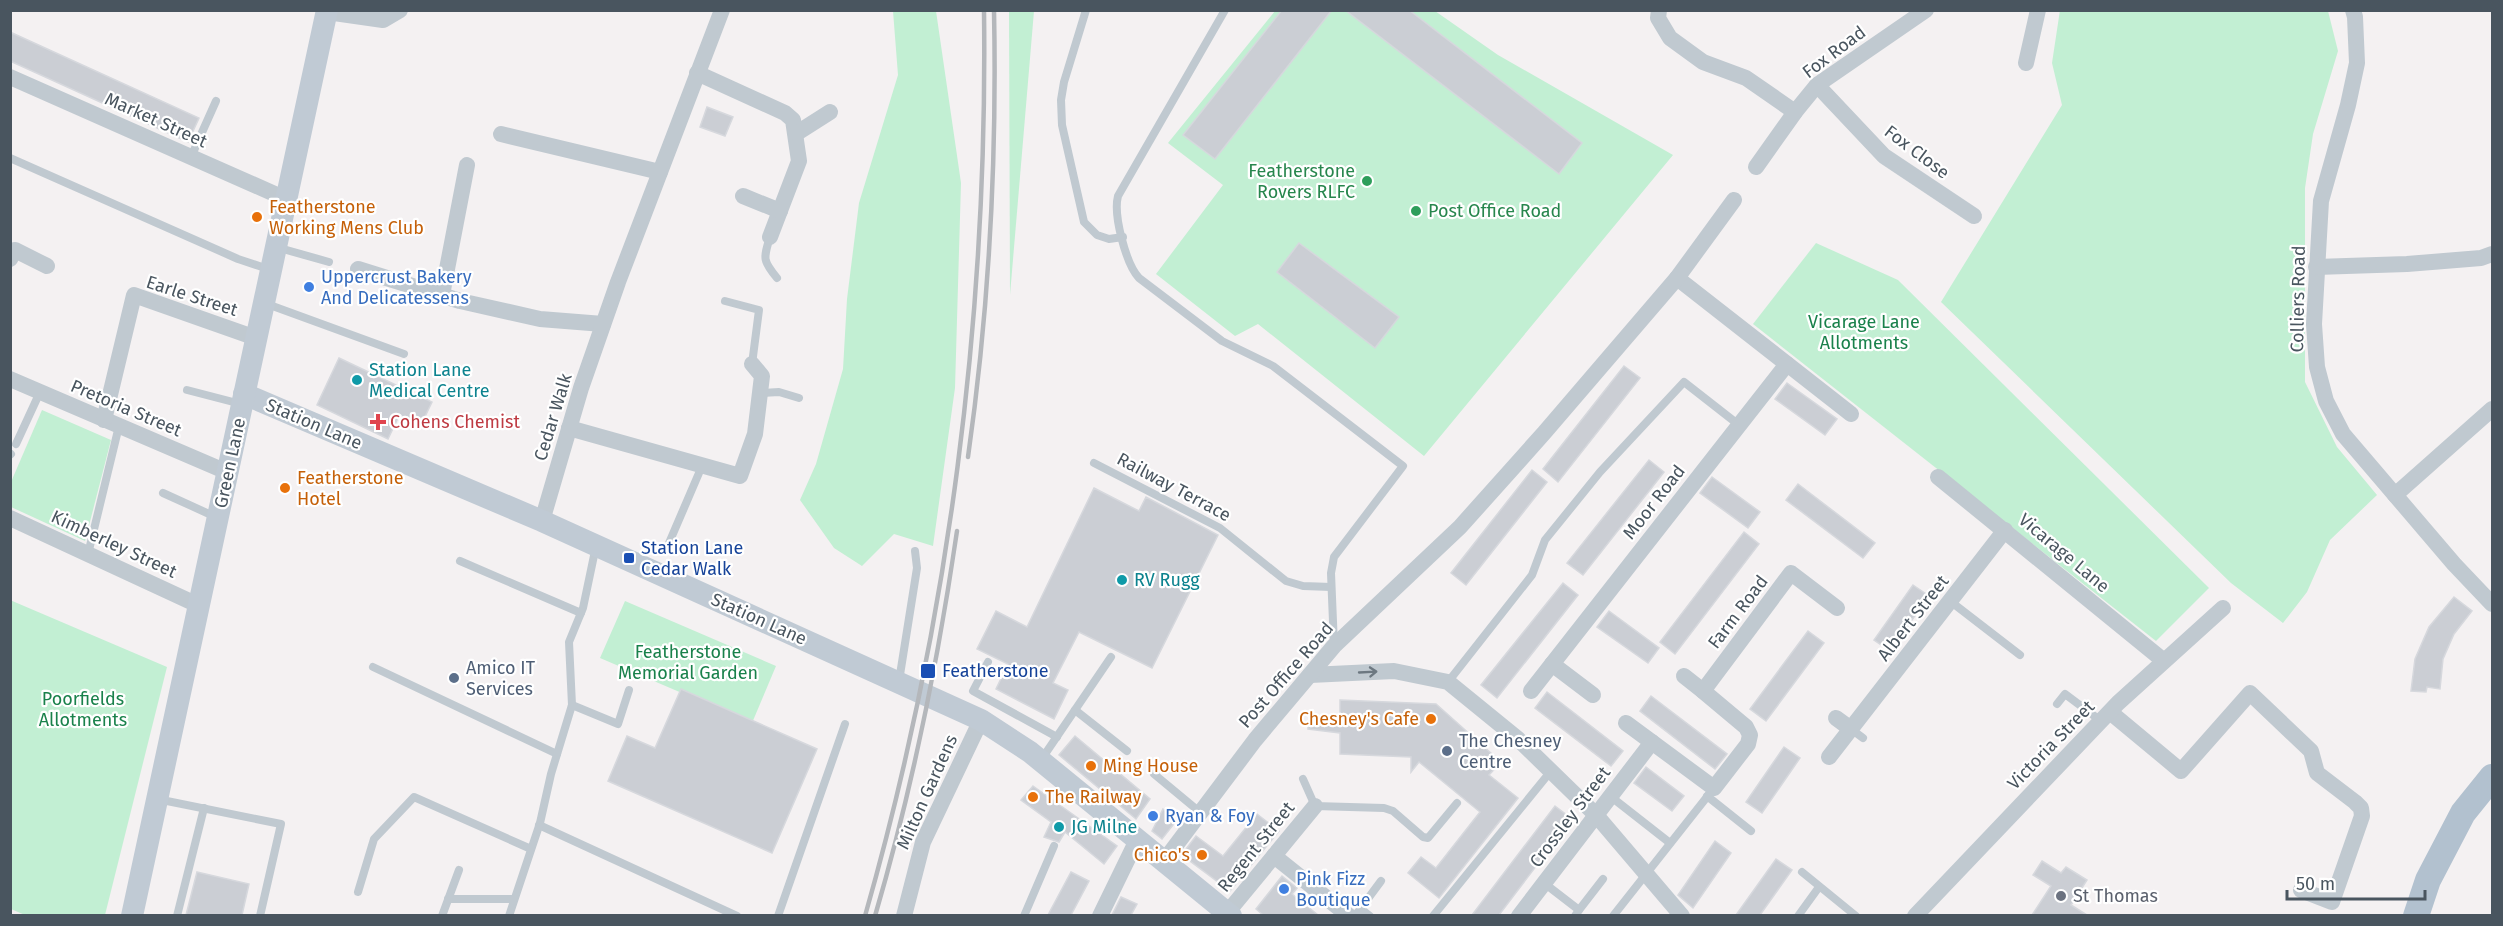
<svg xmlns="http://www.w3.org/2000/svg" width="2503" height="926" font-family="'Fira Sans',sans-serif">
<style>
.green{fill:#c2efd3}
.building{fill:#cbced4;stroke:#d6d8dd;stroke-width:1.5}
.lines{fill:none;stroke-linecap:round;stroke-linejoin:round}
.lane{stroke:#c0c9d0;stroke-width:8}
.street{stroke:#c0c9d0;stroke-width:16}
.secondary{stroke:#c0cad4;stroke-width:22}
.primary{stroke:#b2c1cf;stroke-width:26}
.rail{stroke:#b4b7bb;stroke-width:4.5}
.oneway{stroke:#6d7881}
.leisure-dot{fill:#2e9e5b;stroke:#fff;stroke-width:2}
.food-dot{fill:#e8710a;stroke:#fff;stroke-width:2}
.shop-dot{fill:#3f7fe0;stroke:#fff;stroke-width:2}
.culture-dot{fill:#0f9aa8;stroke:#fff;stroke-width:2}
.health-dot{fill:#e0444e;stroke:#fff;stroke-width:2}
.transit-dot{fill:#1a4fb4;stroke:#fff;stroke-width:2}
.service-dot{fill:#5c6f8a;stroke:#fff;stroke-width:2}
.worship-dot{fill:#6b7280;stroke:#fff;stroke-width:2}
.labels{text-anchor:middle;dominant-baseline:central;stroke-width:4.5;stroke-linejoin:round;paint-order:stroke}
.street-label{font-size:18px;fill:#49555f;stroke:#fff}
.leisure-label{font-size:18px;fill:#27864d;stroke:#fff;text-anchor:end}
.food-label{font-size:18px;fill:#c56008;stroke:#fff;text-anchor:start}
.shop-label{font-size:18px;fill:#366cbe;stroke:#fff;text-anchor:start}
.park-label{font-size:18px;fill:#19814b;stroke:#fff}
.culture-label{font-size:18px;fill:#0d838f;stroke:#fff;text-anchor:start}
.health-label{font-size:18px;fill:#be3a42;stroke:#fff;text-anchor:start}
.transit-label{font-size:18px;fill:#164399;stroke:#fff;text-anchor:start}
.service-label{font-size:18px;fill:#4e5e75;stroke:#fff;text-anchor:start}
.worship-label{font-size:18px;fill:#5b616d;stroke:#fff;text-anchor:start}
</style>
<rect width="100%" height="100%" fill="#f4f1f2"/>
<g class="green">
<path d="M2060 10 2328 11 2338 51 2313 134 2305 188V382L2337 447 2377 495 2330 540 2307 592 2283 623 2231 583 1941 302 2062 105 2052 63Z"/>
<path d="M893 11H936L961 183 955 388 933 546 894 534 862 566 834 548 800 500 816 464 843 369 847 299 859 203 898 75Z"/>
<path d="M1009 11H1034L1010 295Z"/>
<path d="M1275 11H1435L1498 55 1673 155 1424 456 1258 324 1235 336 1156 274 1223 185 1168 143Z"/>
<path d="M1816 243 1898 280 2209 588 2156 641 1753 324Z"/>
<path d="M42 410 111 440 85 541 11 507V482Z"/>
<path d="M10 600 167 667 105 915H25L11 909Z"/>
<path d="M625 601 776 666 752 723 600 658Z"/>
</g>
<g class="building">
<path d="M1282 10H1332L1215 159 1183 135Z"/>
<path d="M1345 10H1409L1582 143 1559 174Z"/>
<path d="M10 32 199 118 188 142 10 61Z"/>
<path d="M707 107 733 117 725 136 700 127Z"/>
<path d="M1299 243 1399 317 1375 348 1277 272Z"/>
<path d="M339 358 432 402 419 429 398 418 388 439 317 405Z"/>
<path d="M1624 366 1640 378 1558 482 1543 469Z"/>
<path d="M1787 383 1837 419 1825 435 1775 399Z"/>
<path d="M1649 460 1664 472 1583 575 1567 563Z"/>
<path d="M1532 470 1547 482 1466 585 1451 573Z"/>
<path d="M1712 477 1760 512 1748 528 1700 493Z"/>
<path d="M1798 484 1875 543 1863 558 1786 500Z"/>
<path d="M1094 488 1139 511 1146 497 1218 535 1152 668 1079 632 1053 683 1068 690 1054 719 996 689 1008 664 977 649 996 611 1027 627Z"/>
<path d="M1744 532 1759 544 1675 654 1660 642Z"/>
<path d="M1563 583 1578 595 1497 698 1481 685Z"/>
<path d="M1913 585 1929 596 1890 651 1874 640Z"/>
<path d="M2454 597 2472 611 2454 634 2443 659 2440 689 2427 687 2426 692 2411 691 2415 659 2429 627Z"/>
<path d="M1609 611 1659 648 1648 663 1597 627Z"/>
<path d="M1808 631 1824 643 1766 721 1750 709Z"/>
<path d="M681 689 817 749 772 853 608 781 627 736 655 748Z"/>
<path d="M1547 692 1623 751 1611 766 1535 708Z"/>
<path d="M1651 696 1727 754 1715 769 1640 711Z"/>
<path d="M1340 700 1436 704 1501 762 1489 775 1518 798 1439 898 1408 873 1421 857 1436 868 1480 812 1419 762 1411 772V757L1340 754V733L1308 729V724L1340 720Z"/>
<path d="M1075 736 1150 799 1136 819 1059 755Z"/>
<path d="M1784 747 1800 758 1762 813 1746 802Z"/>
<path d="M1646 767 1684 796 1672 811 1634 783Z"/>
<path d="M1033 786 1117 846 1104 864 1065 832 1059 842 1044 837 1051 822 1021 800Z"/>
<path d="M1555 806 1572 819 1499 915H1472Z"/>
<path d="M1163 809 1177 820 1162 839 1152 831Z"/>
<path d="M1257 814 1279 831 1230 891 1186 858V849L1196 836 1223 856Z"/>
<path d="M1715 841 1731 853 1693 908 1678 895Z"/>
<path d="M1776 859 1792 870 1760 915H1736Z"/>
<path d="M2042 861 2061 873 2066 867 2087 880 2071 905 2087 915H2032L2051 886 2033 875Z"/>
<path d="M197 872 249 884 242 915H186Z"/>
<path d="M1071 872 1089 881 1071 915H1048Z"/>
<path d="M1282 876 1297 888 1292 894 1318 915H1263L1256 909Z"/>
<path d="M1121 897 1137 904 1131 915H1112Z"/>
</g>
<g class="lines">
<g class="lane">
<path d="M1086 10 1064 82 1061 100 1062 125 1084 222 1097 235 1109 239 1123 237"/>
<path d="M1225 10 1118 196C1113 215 1126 264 1139 278L1222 341 1273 366 1403 466 1334 557 1331 573 1334 646"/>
<path d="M191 157 216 101"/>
<path d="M10 158 238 259 271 270"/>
<path d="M770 237C763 259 763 261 777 278"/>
<path d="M276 247 329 262"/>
<path d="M725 301 759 310 752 364"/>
<path d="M267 304 404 354"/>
<path d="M187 390 241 404"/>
<path d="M760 393 779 392 799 398"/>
<path d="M16 444 40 392"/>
<path d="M10 455 11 454"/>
<path d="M1094 463 1220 528 1286 581 1303 586 1331 587"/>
<path d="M163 493 218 518"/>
<path d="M666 550 702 466"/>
<path d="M88 554 119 426"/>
<path d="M460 561 581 613"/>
<path d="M1950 601 2020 655"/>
<path d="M988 662 973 691 1057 737"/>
<path d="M373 667 557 754"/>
<path d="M899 681 917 568 915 551"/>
<path d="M1448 682 1532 575 1545 540 1600 472 1684 382 1739 425"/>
<path d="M2057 704 2065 694 2101 721"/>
<path d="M572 705 618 724 629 690"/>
<path d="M1075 710 1127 751"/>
<path d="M1851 729 1863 738"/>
<path d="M1041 760 1111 657"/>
<path d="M1154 774 1201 813"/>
<path d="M1303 779 1315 806 1384 808 1393 811 1423 837 1428 838 1457 803"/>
<path d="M1610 796 1670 843"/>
<path d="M1707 796 1751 831"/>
<path d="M157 799 281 824 260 916"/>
<path d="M539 825 737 916"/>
<path d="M1802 872 1856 916"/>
<path d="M1544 883 1579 910 1575 916"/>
<path d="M358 892 374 839 414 797 531 849"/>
<path d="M448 899H514"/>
<path d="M1360 908 1370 916"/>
<path d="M1579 910 1603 879"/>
<path d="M177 916 204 808"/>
<path d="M442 916 459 870"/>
<path d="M509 916 540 823 551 774 572 705 569 642 583 608 596 546"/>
<path d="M778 916 845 724"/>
<path d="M1024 916 1054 846"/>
<path d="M1355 916 1381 881"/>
<path d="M1433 916 1551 771"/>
<path d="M1613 916 1714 788"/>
<path d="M1798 916 1819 887"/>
</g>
<g class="street">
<path d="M1659 10 1658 18 1670 38 1703 62 1746 78 1795 112"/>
<path d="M2353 10 2355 17 2357 63 2348 105 2321 201 2314 324 2317 367 2326 401 2343 434 2454 564 2492 604"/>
<path d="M327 12 383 20 400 10"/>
<path d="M2026 63 2038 10"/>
<path d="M697 73 785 113 793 120 799 161 770 237"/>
<path d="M10 77 286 199"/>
<path d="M1817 85 1884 156 1974 216"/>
<path d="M797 133 830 112"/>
<path d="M501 134 660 172"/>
<path d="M1756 167 1795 112 1817 85 1926 10"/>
<path d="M743 196 780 211"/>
<path d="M10 259 15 250 47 266"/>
<path d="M2316 267 2407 264 2481 258 2492 254"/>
<path d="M358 269 460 301 540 319 603 324"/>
<path d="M1677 278 1851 414"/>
<path d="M442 295 467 165"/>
<path d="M10 379 227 472"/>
<path d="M104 420 134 295 256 338"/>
<path d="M569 428 740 476 755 434 762 376 752 364"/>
<path d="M1938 477 2164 661"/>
<path d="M2395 495 2492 409"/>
<path d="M10 518 200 606"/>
<path d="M542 521 581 388 618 282 722 10"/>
<path d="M1552 664 1593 695"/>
<path d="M1310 675 1394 671 1448 682 1518 739 1596 815 1682 916"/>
<path d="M1684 676 1703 691"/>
<path d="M1531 691 1787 364"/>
<path d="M2110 712 2181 771 2250 693 2311 751 2317 773 2355 802 2361 808 2362 816 2332 902 2301 890"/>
<path d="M1836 718 1851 729"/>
<path d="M1626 723 1714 788 1748 744 1750 735 1746 727 1703 691 1791 573 1837 608"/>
<path d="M1829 757 2005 530"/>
<path d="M1274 856 1349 916"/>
<path d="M1164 861 1255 740 1334 646 1460 527 1544 433 1677 278 1734 200"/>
<path d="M1227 913 1315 806"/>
<path d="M904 916 923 842 981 720"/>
<path d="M1100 916 1137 840"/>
<path d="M1519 916 1652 742"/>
<path d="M1915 916 2118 703 2223 608"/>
</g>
<g class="secondary">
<path d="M244 394 542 521 981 720 1030 752 1231 916"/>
<path d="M132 916 327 10"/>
</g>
<path class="primary" d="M2416 916 2428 880 2463 813 2492 777"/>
<g class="rail">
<path d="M968 457C989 310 997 159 994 10"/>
<path d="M865 916C949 622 988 315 984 10"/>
<path d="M875 916C912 790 938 661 957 531"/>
</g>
</g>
<defs><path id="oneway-shaft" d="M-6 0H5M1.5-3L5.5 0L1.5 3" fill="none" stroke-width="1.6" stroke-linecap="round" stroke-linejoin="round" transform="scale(1.5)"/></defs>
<use class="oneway" href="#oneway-shaft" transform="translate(1368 672) rotate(-3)"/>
<g class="leisure-dot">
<circle cx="1367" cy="181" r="6"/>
<circle cx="1416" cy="211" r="6"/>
</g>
<g class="food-dot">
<circle cx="257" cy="217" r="6"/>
<circle cx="285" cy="488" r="6"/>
<circle cx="1431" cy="719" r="6"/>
<circle cx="1091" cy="766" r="6"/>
<circle cx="1033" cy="797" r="6"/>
<circle cx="1202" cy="855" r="6"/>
</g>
<g class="shop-dot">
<circle cx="309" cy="287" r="6"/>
<circle cx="1153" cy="816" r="6"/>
<circle cx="1284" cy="889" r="6"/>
</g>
<g class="culture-dot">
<circle cx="357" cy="380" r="6"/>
<circle cx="1122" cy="580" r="6"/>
<circle cx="1059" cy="827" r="6"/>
</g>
<path class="health-dot" d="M375 413h6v6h6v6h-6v6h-6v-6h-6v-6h6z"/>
<g class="transit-dot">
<rect x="623" y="552" width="12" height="12" rx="3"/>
<rect x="920" y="663" width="16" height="16" rx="3"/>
</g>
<g class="service-dot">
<circle cx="454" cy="678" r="6"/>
<circle cx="1447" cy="751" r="6"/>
</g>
<circle class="worship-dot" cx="2061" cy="896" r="6"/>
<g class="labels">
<g class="street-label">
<text transform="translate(1834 52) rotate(-37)">Fox Road</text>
<text transform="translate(156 120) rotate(24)">Market Street</text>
<text transform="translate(1917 152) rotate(37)">Fox Close</text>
<text transform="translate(192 296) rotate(18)">Earle Street</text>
<text transform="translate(2298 299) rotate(-89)">Colliers Road</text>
<text transform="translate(126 408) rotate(23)">Pretoria Street</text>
<text transform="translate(553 417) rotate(-73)">Cedar Walk</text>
<text transform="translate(314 424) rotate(23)">Station Lane</text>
<text transform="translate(230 463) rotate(-78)">Green Lane</text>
<text transform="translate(1174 487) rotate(28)">Railway Terrace</text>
<text transform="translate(1654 502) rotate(-52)">Moor Road</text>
<text transform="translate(114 544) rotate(25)">Kimberley Street</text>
<text transform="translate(2064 553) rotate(40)">Vicarage Lane</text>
<text transform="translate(1738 612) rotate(-53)">Farm Road</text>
<text transform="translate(1913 618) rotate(-52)">Albert Street</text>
<text transform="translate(759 619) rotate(24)">Station Lane</text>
<text transform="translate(1286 675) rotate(-49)">Post Office Road</text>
<text transform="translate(2051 745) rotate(-46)">Victoria Street</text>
<text transform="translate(927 792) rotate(-66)">Milton Gardens</text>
<text transform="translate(1570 817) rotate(-53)">Crossley Street</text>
<text transform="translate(1256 847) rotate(-51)">Regent Street</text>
</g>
<g class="leisure-label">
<text x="1355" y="171">Featherstone<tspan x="1355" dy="21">Rovers RLFC</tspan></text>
<text x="1428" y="211" text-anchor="start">Post Office Road</text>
</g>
<g class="food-label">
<text x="269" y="207">Featherstone<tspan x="269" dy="21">Working Mens Club</tspan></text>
<text x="297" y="478">Featherstone<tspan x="297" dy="21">Hotel</tspan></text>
<text x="1419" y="719" text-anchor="end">Chesney's Cafe</text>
<text x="1103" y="766">Ming House</text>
<text x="1045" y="797">The Railway</text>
<text x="1190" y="855" text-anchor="end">Chico's</text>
</g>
<g class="shop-label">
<text x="321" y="277">Uppercrust Bakery<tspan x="321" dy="21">And Delicatessens</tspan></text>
<text x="1165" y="816">Ryan &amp; Foy</text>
<text x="1296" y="879">Pink Fizz<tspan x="1296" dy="21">Boutique</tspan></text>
</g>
<g class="park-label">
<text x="1864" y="322">Vicarage Lane<tspan x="1864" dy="21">Allotments</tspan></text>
<text x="688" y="652">Featherstone<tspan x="688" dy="21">Memorial Garden</tspan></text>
<text x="83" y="699">Poorfields<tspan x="83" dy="21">Allotments</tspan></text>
</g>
<g class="culture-label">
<text x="369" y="370">Station Lane<tspan x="369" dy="21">Medical Centre</tspan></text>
<text x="1134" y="580">RV Rugg</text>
<text x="1071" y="827">JG Milne</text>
</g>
<g class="health-label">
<text x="390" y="422">Cohens Chemist</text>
</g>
<g class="transit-label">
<text x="641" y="548">Station Lane<tspan x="641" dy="21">Cedar Walk</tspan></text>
<text x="942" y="671">Featherstone</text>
</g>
<g class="service-label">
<text x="466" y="668">Amico IT<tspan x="466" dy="21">Services</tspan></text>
<text x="1459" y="741">The Chesney<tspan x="1459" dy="21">Centre</tspan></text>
</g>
<g class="worship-label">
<text x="2073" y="896">St Thomas</text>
</g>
</g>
<rect width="2503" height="926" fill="none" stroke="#49555f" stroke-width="24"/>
<path d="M2287 890v9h138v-9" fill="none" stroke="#49555f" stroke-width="3"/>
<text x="2296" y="890" font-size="18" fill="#49555f" stroke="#ffffff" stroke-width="4.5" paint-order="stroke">50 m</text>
</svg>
